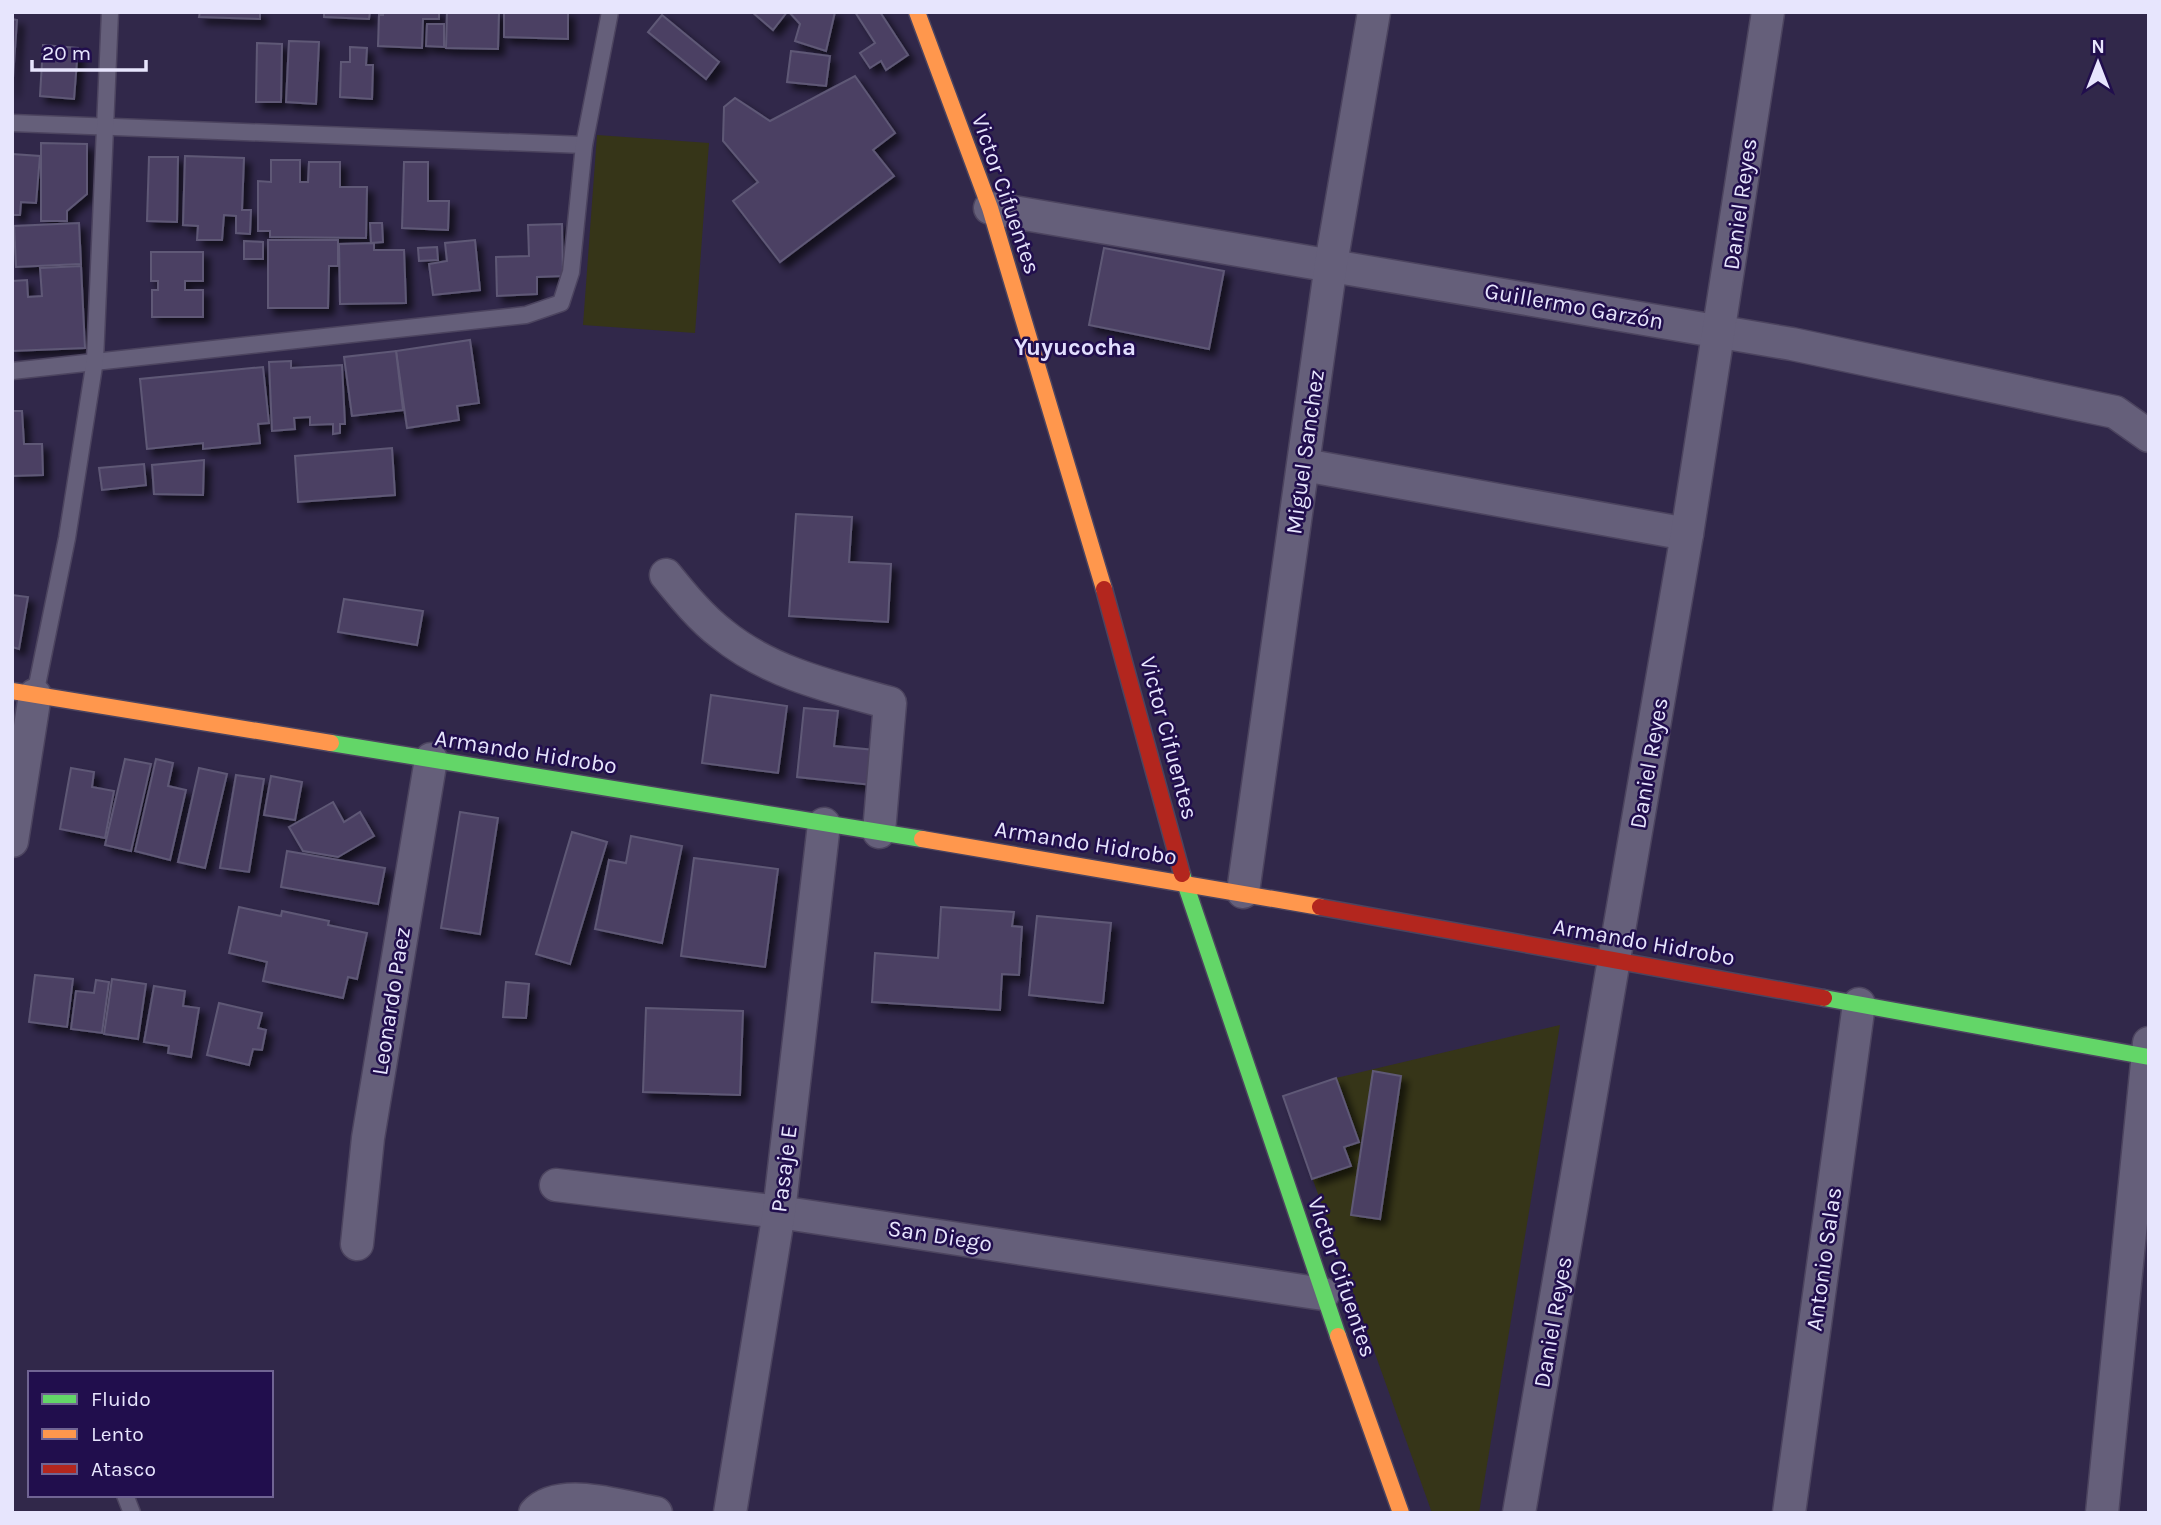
<svg xmlns="http://www.w3.org/2000/svg" width="2161" height="1525" font-family="Karla,sans-serif">
<style>
.green{fill:#363518}
.building{fill:#4b4164;stroke:#5f5976;stroke-width:2;filter:url(#shadow)}
.lines{fill:none;stroke-linecap:round;stroke-linejoin:round}
.lane-casing{stroke:#4c445f;stroke-width:19}
.street-casing{stroke:#4c445f;stroke-width:35}
.fast-casing{stroke:#4c445f;stroke-width:19}
.slow-casing{stroke:#4c445f;stroke-width:19}
.jam-casing{stroke:#4c445f;stroke-width:19}
.lane{stroke:#655f7a;stroke-width:16}
.street{stroke:#655f7a;stroke-width:32}
.fast{stroke:#63d668;stroke-width:16}
.slow{stroke:#ff974d;stroke-width:16}
.jam{stroke:#b3261e;stroke-width:16}
.labels{text-anchor:middle;dominant-baseline:central;stroke-width:5;stroke-linejoin:round;paint-order:stroke}
.street-label{font-size:23px;fill:#e7e5fd;stroke:#210e4d}
.neighbourhood-label{font-size:24px;font-weight:bold;fill:#e2dffe;stroke:#210e4d}
</style>
<defs>
<filter id="shadow"><feDropShadow dx="6" dy="6" stdDeviation="3.5" flood-color="#0009"/></filter>
</defs>
<rect width="100%" height="100%" fill="#31284a"/>
<g class="green">
<path d="M597 135 709 143 695 333 583 325Z"/>
<path d="M1560 1025 1479 1513H1432L1283 1096 1336 1078Z"/>
</g>
<g class="building">
<path d="M200 12H260V19L199 17Z"/>
<path d="M324 12H370L369 19 324 17Z"/>
<path d="M383 12H439V19H423L422 48 378 46 379 15H383Z"/>
<path d="M447 12H499L498 49 446 48Z"/>
<path d="M504 12H568V39L504 37Z"/>
<path d="M752 12H787L773 30Z"/>
<path d="M789 12H835L826 51 795 41 800 24Z"/>
<path d="M855 12H880L908 55 886 70 881 61 870 68 860 53 875 43Z"/>
<path d="M662 15 719 62 706 79 648 32Z"/>
<path d="M12 19 17 20 12 92Z"/>
<path d="M427 24H444V47L426 46Z"/>
<path d="M289 41 319 42 316 104 286 102Z"/>
<path d="M257 43 282 44 281 102H256Z"/>
<path d="M43 45 78 48 74 99 40 96Z"/>
<path d="M350 47 367 48 366 65H373L372 99 340 97 341 62H350Z"/>
<path d="M791 51 830 56 826 86 787 82Z"/>
<path d="M855 76 895 133 873 150 894 176 780 262 733 201 758 182 723 141 724 107 735 98 770 121Z"/>
<path d="M41 143 87 144V194L67 211V221H41Z"/>
<path d="M12 154 40 156 36 203 21 202 20 215H12Z"/>
<path d="M185 156 244 158 242 210H251L250 234 236 233V216L224 215 222 240H197L198 226 183 225Z"/>
<path d="M149 157H178L177 222 147 221Z"/>
<path d="M271 160H300V182H308L309 162H340V187H367L366 238 270 237V231H258V181L271 182Z"/>
<path d="M404 162H428V201H449L448 230 402 228Z"/>
<path d="M79 223 81 264 16 267 14 226Z"/>
<path d="M370 223H382L383 242 371 243Z"/>
<path d="M562 224 563 276 537 277V294L497 296 496 257 529 256 528 225Z"/>
<path d="M268 240H338V266H329L328 308H268Z"/>
<path d="M475 240 480 290 433 295 429 264 447 261 445 243Z"/>
<path d="M244 241 263 242V259H244Z"/>
<path d="M374 243V250H404L406 303 340 304 339 244Z"/>
<path d="M437 247 438 260 419 261 418 248Z"/>
<path d="M1104 248 1224 271 1209 349 1089 325Z"/>
<path d="M151 252H203V281H185V290H203V317H152V290H158V281H151Z"/>
<path d="M81 266 85 348 12 351V281L27 280 28 297 42 296 40 268Z"/>
<path d="M470 340 479 403 457 406 459 420 407 428 396 351Z"/>
<path d="M396 351 403 410 352 416 344 357Z"/>
<path d="M291 361V368L342 365 345 424H340V433L333 434V424L310 425V417L294 418 295 429 272 431 269 362Z"/>
<path d="M263 367 269 423 258 424 260 443 203 449V443L147 449 140 379Z"/>
<path d="M12 411H22L24 444H42L43 475 12 476Z"/>
<path d="M392 448 395 495 298 502 295 456Z"/>
<path d="M204 460 203 495 154 494 152 465Z"/>
<path d="M144 464 146 485 102 490 99 468Z"/>
<path d="M796 514 852 517 849 562 891 564 888 622 789 616Z"/>
<path d="M12 595 28 597 19 649 12 647Z"/>
<path d="M344 599 423 611 417 645 338 632Z"/>
<path d="M711 695 787 706 778 773 702 763Z"/>
<path d="M804 708 838 711 834 746 875 750 872 785 797 777Z"/>
<path d="M125 759 151 764 131 851 105 845Z"/>
<path d="M156 759 173 763 168 786 186 790 170 860 135 851Z"/>
<path d="M71 768 94 772 92 787 114 791 105 838 60 829Z"/>
<path d="M199 768 227 774 205 868 178 862Z"/>
<path d="M236 775 264 779 249 872 220 868Z"/>
<path d="M271 776 302 782 295 820 264 815Z"/>
<path d="M333 802 344 822 360 812 374 836 338 857 303 851 289 827Z"/>
<path d="M460 812 498 818 480 934 441 928Z"/>
<path d="M572 832 607 842 570 964 536 954Z"/>
<path d="M631 836 682 846 662 943 595 929 609 860 626 863Z"/>
<path d="M287 851 385 868 378 904 281 887Z"/>
<path d="M694 858 778 869 765 967 681 956Z"/>
<path d="M239 907 281 916 282 911 329 921 328 925 367 933 357 979 348 977 343 998 263 981 267 962 229 953Z"/>
<path d="M941 907 1014 912 1012 926 1022 927 1019 975 1002 974 1000 1010 872 1002 875 953 938 958Z"/>
<path d="M1037 916 1111 923 1103 1003 1029 995Z"/>
<path d="M35 975 73 979 67 1027 29 1022Z"/>
<path d="M112 979 146 984 138 1039 104 1034Z"/>
<path d="M96 980 109 982 102 1033 71 1029 76 991 94 993Z"/>
<path d="M506 982 529 984 526 1018 503 1017Z"/>
<path d="M154 986 185 991 183 1006 199 1008 191 1057 168 1053 169 1046 144 1042Z"/>
<path d="M219 1003 262 1013 258 1028 266 1030 262 1050 253 1049 249 1065 207 1055Z"/>
<path d="M646 1008 743 1011 740 1095 643 1092Z"/>
<path d="M1373 1071 1401 1076 1380 1219 1351 1215Z"/>
<path d="M1336 1078 1359 1142 1344 1147 1351 1166 1312 1179 1283 1096Z"/>
</g>
<g class="lines">
<defs>
<g id="lane">
<path d="M12 123 584 145"/>
<path d="M12 371 526 315 561 303 571 272 584 145 610 12"/>
<path d="M35 695 67 538 95 360 110 12"/>
<path d="M125 1495 132 1513"/>
</g>
<g id="street">
<path d="M990 208 1792 344 2115 412 2149 436"/>
<path d="M1304 465 1687 534"/>
<path d="M666 575C683 596 701 618 722 634 770 673 832 687 890 703L879 832"/>
<path d="M12 841 35 695"/>
<path d="M1243 892 1331 264 1374 12"/>
<path d="M556 1185 779 1212 1323 1294"/>
<path d="M357 1244 368 1138 431 759"/>
<path d="M535 1513C560 1486 623 1507 656 1513"/>
<path d="M730 1513 779 1212 824 824"/>
<path d="M1519 1513 1687 534 1768 12"/>
<path d="M1789 1513 1859 1004"/>
<path d="M2102 1513 2149 1043"/>
</g>
<g id="fast">
<path d="M331 743 922 839"/>
<path d="M1182 874 1338 1336"/>
<path d="M1824 998 2149 1057"/>
</g>
<g id="slow">
<path d="M917 12 990 208 1104 589"/>
<path d="M12 691 331 743"/>
<path d="M922 839 1320 907"/>
<path d="M1338 1336 1401 1513"/>
</g>
<g id="jam">
<path d="M1104 589 1182 874"/>
<path d="M1320 907 1824 998"/>
</g>
</defs>
<use href="#lane" class="lane-casing"/>
<use href="#street" class="street-casing"/>
<use href="#fast" class="fast-casing"/>
<use href="#slow" class="slow-casing"/>
<use href="#jam" class="jam-casing"/>
<use href="#lane" class="lane"/>
<use href="#street" class="street"/>
<use href="#fast" class="fast"/>
<use href="#slow" class="slow"/>
<use href="#jam" class="jam"/>
</g>
<g class="labels">
<g class="street-label">
<text transform="translate(1006 194) rotate(71)">Victor Cifuentes</text>
<text transform="translate(1740 204) rotate(-82)">Daniel Reyes</text>
<text transform="translate(1574 306) rotate(10)">Guillermo Garzón</text>
<text transform="translate(1305 452) rotate(-82)">Miguel Sanchez</text>
<text transform="translate(1169 738) rotate(75)">Victor Cifuentes</text>
<text transform="translate(526 752) rotate(9)">Armando Hidrobo</text>
<text transform="translate(1649 763) rotate(-80)">Daniel Reyes</text>
<text transform="translate(1086 843) rotate(9)">Armando Hidrobo</text>
<text transform="translate(1644 942) rotate(10)">Armando Hidrobo</text>
<text transform="translate(391 1001) rotate(-81)">Leonardo Paez</text>
<text transform="translate(784 1169) rotate(-83)">Pasaje E</text>
<text transform="translate(940 1236) rotate(9)">San Diego</text>
<text transform="translate(1824 1259) rotate(-82)">Antonio Salas</text>
<text transform="translate(1342 1277) rotate(71)">Victor Cifuentes</text>
<text transform="translate(1553 1322) rotate(-80)">Daniel Reyes</text>
</g>
<g class="neighbourhood-label">
<text x="1075" y="347">Yuyucocha</text>
</g>
</g>
<rect width="2161" height="1525" fill="none" stroke="#e7e5fd" stroke-width="28"/>
<rect x="28" y="1371" width="245" height="126" fill="#210e4d" stroke="#706493" stroke-width="2"/>
<rect x="42" y="1394" width="35" height="10" fill="#63d668" stroke="#706493" stroke-width="2"/>
<text x="91" y="1406" font-size="21" fill="#e7e5fd">Fluido</text>
<rect x="42" y="1429" width="35" height="10" fill="#ff974d" stroke="#706493" stroke-width="2"/>
<text x="91" y="1441" font-size="21" fill="#e7e5fd">Lento</text>
<rect x="42" y="1464" width="35" height="10" fill="#b3261e" stroke="#706493" stroke-width="2"/>
<text x="91" y="1476" font-size="21" fill="#e7e5fd">Atasco</text>
<g transform="translate(2098 63)" stroke="#210e4d" stroke-width="5" paint-order="stroke">
<path d="M0-5L12 26L0 18L-12 26Z" fill="#e7e5fd"/>
<text y="-10" font-size="19" font-weight="bold" text-anchor="middle" fill="#e7e5fd">N</text>
</g>
<path d="M32 60v10h114v-10" fill="none" stroke="#e7e5fd" stroke-width="3.5"/>
<text x="42" y="60" font-size="21" fill="#e7e5fd" stroke="#210e4d" stroke-width="5" paint-order="stroke">20 m</text>
</svg>
